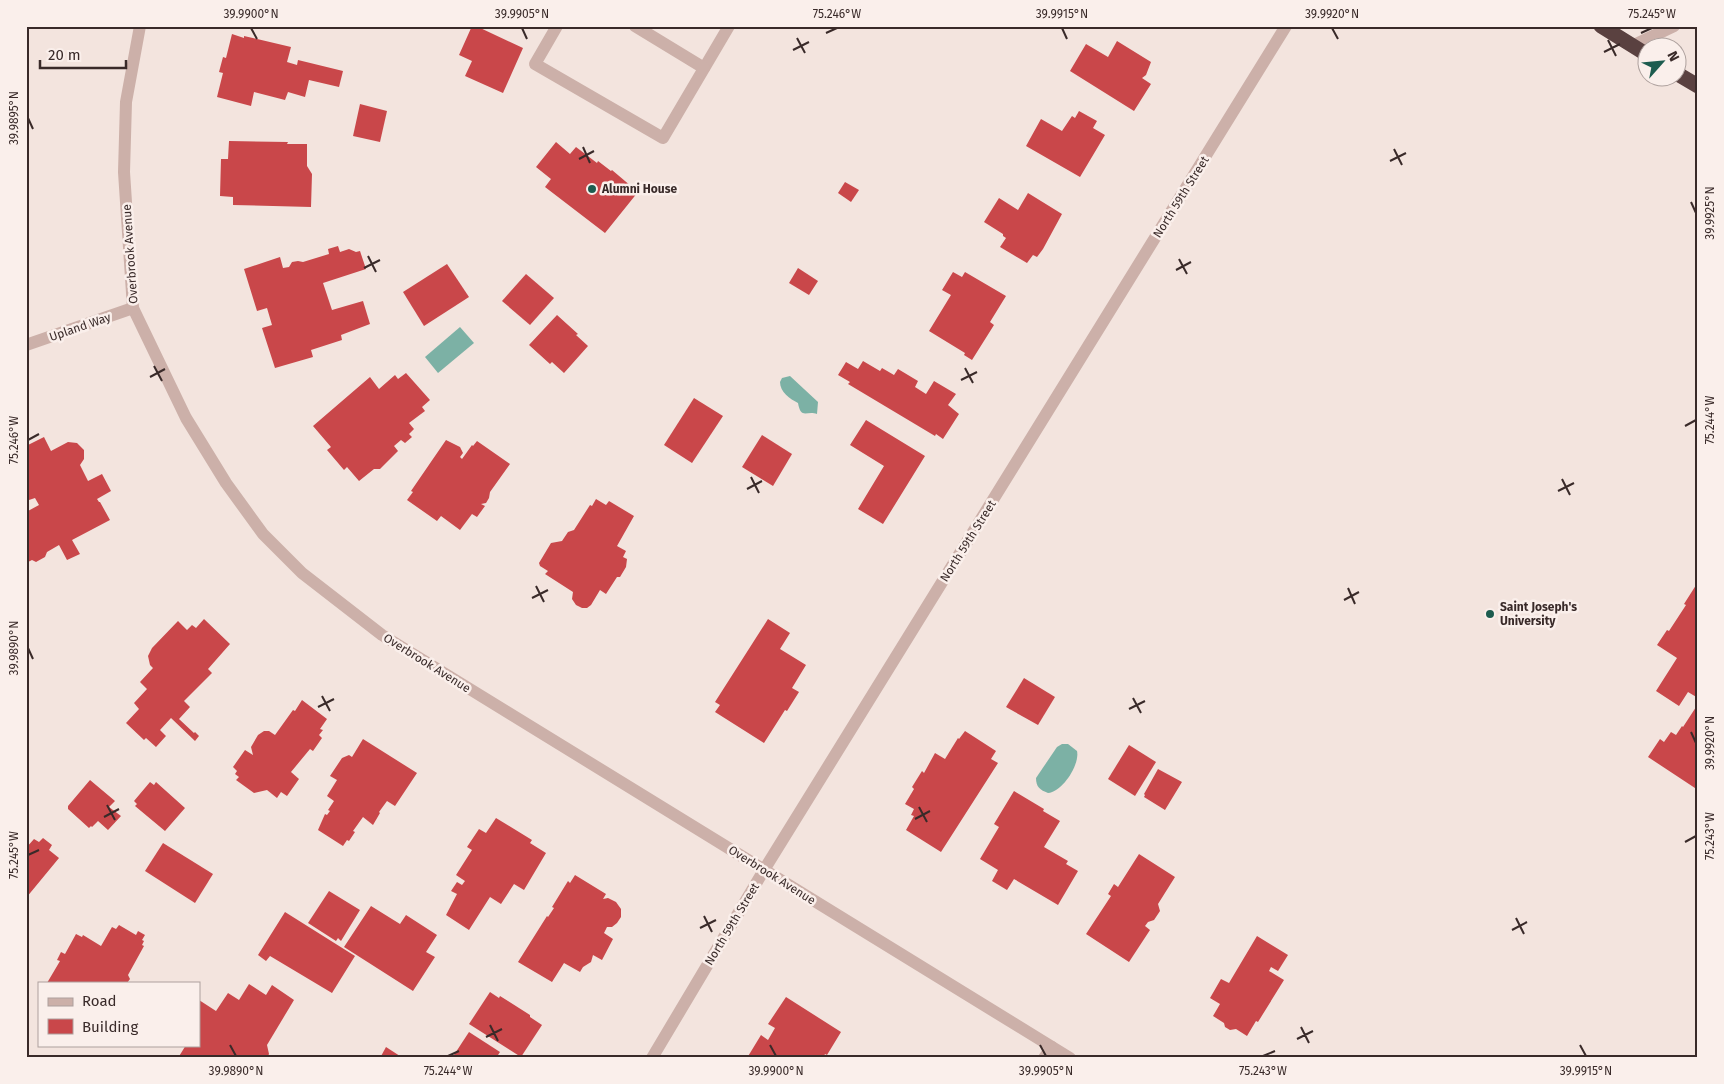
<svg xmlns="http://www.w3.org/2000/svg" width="1724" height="1084" font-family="'Fira Sans',sans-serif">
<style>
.water{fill:#7cb1a5}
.building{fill:#c9474a}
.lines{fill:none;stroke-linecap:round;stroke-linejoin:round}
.minor{stroke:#ccb0a9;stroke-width:12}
.highway{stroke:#5a4140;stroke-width:15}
.ticks{fill:none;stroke:#392a29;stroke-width:2}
.poi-dot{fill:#1d5c4f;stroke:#faefeb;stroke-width:2}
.labels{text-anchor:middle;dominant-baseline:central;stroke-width:5;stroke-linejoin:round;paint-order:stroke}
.poi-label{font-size:12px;font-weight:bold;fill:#392a29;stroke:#faefeb;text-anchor:start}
.street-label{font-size:12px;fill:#392a29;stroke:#faefeb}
.neatline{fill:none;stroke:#392a29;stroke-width:2}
.ticks-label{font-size:12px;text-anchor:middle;fill:#392a29}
</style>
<rect width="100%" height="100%" fill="#f3e4de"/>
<g class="water">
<path d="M460 327 474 343 438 373 425 357Z"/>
<path d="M790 376 818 402 817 414C807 410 801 420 798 403 790 399 780 392 780 382L782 378Z"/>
<path d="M1062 744H1068L1077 751C1080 765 1062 792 1048 793 1040 790 1036 787 1036 778L1057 747Z"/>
</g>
<g class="building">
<path d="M472 26H476L523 48 503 93 465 76 472 61 459 55Z"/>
<path d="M232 34 244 38V36L291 47 287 62 297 65 298 60 343 71 339 87 309 80 305 97 288 92 285 100 254 92 251 106 217 97 223 73 219 72 223 57 226 58Z"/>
<path d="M1117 41 1151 62 1146 75 1142 78 1151 84 1134 111 1070 71 1086 44 1108 57Z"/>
<path d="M360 104 387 111 380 142 353 136Z"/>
<path d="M1079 111 1097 121 1093 128 1105 135 1080 177 1026 146 1041 119 1062 131 1072 116 1075 118Z"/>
<path d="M229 141 288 142 287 144H307V166L312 174 311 207 233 205V197L220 196 221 159H228Z"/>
<path d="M556 142 570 154 576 147 597 163 598 161 611 171 612 170 638 192 605 233 545 187 551 179 536 167Z"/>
<path d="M845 182 859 190 851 202 838 193Z"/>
<path d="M1028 193 1062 214 1043 249 1037 257 1033 255 1027 263 1000 247 1006 238 1003 236V234L984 222 999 198 1018 210Z"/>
<path d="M338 246 340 252 349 249 356 252 360 251 366 269 323 283 332 310 363 301 370 324 341 335 342 340 311 350 313 357 275 368 262 328 272 325 267 308 257 311 244 269 280 257 283 268 289 267 292 262 298 261 303 262 329 254 328 249Z"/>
<path d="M447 264 469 297 424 326 403 292Z"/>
<path d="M798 268 818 281 809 295 789 283Z"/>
<path d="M953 272 962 277 965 272 1006 296 990 322 994 325 972 360 964 355 965 353 929 331 951 295 942 290Z"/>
<path d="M526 274 554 298 530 325 502 301Z"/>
<path d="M557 315 578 334 576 335 588 346 564 373 552 362 550 364 529 345Z"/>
<path d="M863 361 880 371 882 368 894 375 898 369 918 381 915 387 926 394 934 381 956 394 948 405 959 414 943 439 936 434 935 436 848 384 850 382 838 375 846 362 858 369Z"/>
<path d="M406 373 430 400 422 407 425 411 409 423 414 429 409 434 412 437 405 443 401 440 394 446 398 451 380 469H374L359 481 347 467 344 470 327 450 331 447 313 426 370 377 379 389 395 375 398 379Z"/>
<path d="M694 398 723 416 692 463 664 445Z"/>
<path d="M866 420 925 456 883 524 858 509 884 466 850 445Z"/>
<path d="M762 435 792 454 773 486 742 467Z"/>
<path d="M44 437 51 451 68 442 77 443 84 450V459L80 465 88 481 102 474 111 491 97 499 99 502H100L110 520 72 540 80 554 67 560 59 545 47 552 45 557 36 562 32 560 26 563V508L28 511 39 505 35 498 26 501V446Z"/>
<path d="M446 440 460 447 463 453 460 457 462 459 472 445 473 446 477 441 510 464 490 492 489 498 486 503 481 504 485 506 477 517 472 514 460 530 441 516 437 521 407 500 413 492 411 491Z"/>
<path d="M596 499 606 505 609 501 634 516 617 546 626 551 623 557 627 559 626 567 620 577H617L606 594 600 590 591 605 587 608H582L576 605 572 599 573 592 545 574 548 571 540 566 539 563 551 543 562 541 568 532 574 530 590 505 592 506Z"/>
<path d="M1698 582V677L1695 681 1698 683V698L1688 692 1679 706 1656 691 1677 658 1657 645 1667 630 1669 631 1686 605 1684 604Z"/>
<path d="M204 619 230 644 208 669 212 673 184 701 190 707 179 719 194 733 195 732 199 736 195 741 171 718 160 730 166 736 156 747 146 738 144 740 126 723 139 709 134 703 147 689 140 682 153 668 150 665 148 656 152 648 178 621 187 630 192 625 196 628Z"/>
<path d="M768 619 790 633 780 649 806 665 792 688 799 692 787 711 785 710 764 743 715 712 720 705 715 702Z"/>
<path d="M1024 678 1055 697 1038 725 1006 707Z"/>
<path d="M302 700 327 719 320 729 323 730 319 735 322 738 313 751 310 749 291 772 299 779 287 796 281 792 277 798 267 790 254 793 236 780 239 777 235 774 237 771 233 767 245 750 253 755 251 747 258 735 264 731H269L275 735 293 710 295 711Z"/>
<path d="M1698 704V730L1695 735 1698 736V790L1648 757 1660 739 1664 742 1671 732 1676 735 1682 726 1683 727Z"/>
<path d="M965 731 996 751 991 759 998 763 941 852 906 830 914 816 911 815 914 809 905 804 914 789 912 787 922 771 924 773 935 753 945 759 958 738 959 739Z"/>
<path d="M363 739 417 773 395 806 387 801 379 812 380 813 373 825 363 817 353 831 355 832 349 841 347 840 343 846 318 830 325 814 327 815 330 811 328 810 334 801 327 796 337 780 330 776 342 758 349 755 352 757Z"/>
<path d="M1129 745 1156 762 1135 796 1108 779Z"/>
<path d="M1158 769 1182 782 1165 810 1144 797 1145 795 1144 794Z"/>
<path d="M90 780 115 801 109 807 121 816 108 830 98 821 92 827 91 826 89 828 68 809V806Z"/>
<path d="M150 782 154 785 156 782 185 808 165 831 135 806 137 804 134 801Z"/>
<path d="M1014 791 1044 809 1043 811 1060 821 1044 847 1068 861 1066 864 1078 871 1058 905 1014 879 1007 890 992 881 998 870 980 859 999 827 994 824Z"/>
<path d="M496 818 532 840 530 843 546 853 524 890 514 884 501 904 490 897 469 930 446 915 457 894 451 891 457 882 462 885 465 881 456 875 472 850 467 847 479 829 486 833Z"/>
<path d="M43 838 52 845 49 850 59 858 26 898V848L34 839 39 842Z"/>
<path d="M163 843 213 874 195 903 145 871Z"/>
<path d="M1139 854 1175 877 1158 904 1160 911 1154 920 1148 922 1145 926 1150 930 1129 962 1086 934 1111 896 1108 894 1114 884 1118 887Z"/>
<path d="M575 875 606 894 603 899 608 898 616 902 621 909V917L617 923 612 927H607L604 933 613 939 602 960 593 955 591 962 583 967 580 972 564 963 552 982 518 962 547 916 548 917 554 908 552 907 568 881 570 883Z"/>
<path d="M329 891 360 910 341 941 338 938 336 941 308 923Z"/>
<path d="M371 906 400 924 406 915 437 935 426 952 435 957 413 991 344 947Z"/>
<path d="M285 912 355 956 332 993 270 956 266 961 258 955Z"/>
<path d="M119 925 136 935 138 931 145 935 142 940 144 941 142 945 144 946 128 975 130 979 127 983H47L60 961 57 960 61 952 65 954 76 934 82 937 83 935 101 946 112 927 116 929Z"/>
<path d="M1257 936 1288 955 1278 971 1271 967 1269 971 1284 980 1258 1022 1256 1021 1247 1036 1236 1029 1230 1030 1225 1027 1224 1023 1213 1016 1220 1004 1210 998 1221 979 1229 983Z"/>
<path d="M249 984 266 995 272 985 294 1000 267 1045 269 1054 267 1058H178L186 1045H199V1000L216 1011 228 993 239 1000Z"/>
<path d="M490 992 499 998 500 996 530 1015V1017L542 1025 521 1057 469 1024Z"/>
<path d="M786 997 841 1032 827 1055 825 1054 823 1058H747L761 1035 768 1040 775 1028 768 1024Z"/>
<path d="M469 1032 500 1052 496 1058H452Z"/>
<path d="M386 1047 403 1058H380Z"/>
</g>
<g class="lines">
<g class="minor">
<path d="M140 26 126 102 124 172 133 308 186 418 226 483 263 534 302 573 382 635 1070 1058"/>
<path d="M557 26 535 64 663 138 729 26"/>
<path d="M635 26 704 68"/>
<path d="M1632 46 1674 26"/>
<path d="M26 345 133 308"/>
<path d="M652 1058 764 870 1286 26"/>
<path d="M1044 1058 1052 1047"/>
</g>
<g class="highway">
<path d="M1601 26 1646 54"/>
<path d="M1676 73 1698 86"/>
</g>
</g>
<path class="ticks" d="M251 28 257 39M522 28 527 39M1062 28 1067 39M1332 28 1338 39M826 33 837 28M1641 33 1652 28M797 38 805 53M1608 40 1616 56M793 50 809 42M1604 52 1620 44M28 118 33 129M583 147 590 163M1394 149 1402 165M579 159 594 151M1390 161 1406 153M1691 202 1696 213M368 256 376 272M1179 259 1187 274M364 268 380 260M1176 270 1191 262M154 366 162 381M965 368 973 383M150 377 165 369M961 380 977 372M1685 426 1696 420M28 440 39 434M751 477 759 493M1562 479 1570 495M747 489 762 481M1558 491 1574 483M536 586 544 602M1348 588 1355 604M532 598 548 590M1344 600 1359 592M28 648 33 659M322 696 330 711M1133 698 1141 713M318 707 334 699M1129 709 1145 701M1691 732 1696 743M107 805 115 820M919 807 927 822M104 817 119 809M915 819 930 811M1685 842 1696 836M28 855 39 850M704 916 712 932M1516 918 1524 934M700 928 716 920M1512 930 1527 922M490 1025 498 1041M1301 1027 1309 1043M486 1037 502 1029M1297 1039 1313 1031M230 1045 236 1056M770 1045 776 1056M1040 1045 1046 1056M1580 1045 1586 1056M448 1056 459 1051M1263 1056 1275 1051"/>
<g class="poi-dot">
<circle cx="592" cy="189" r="5"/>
<circle cx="1490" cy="614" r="5"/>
</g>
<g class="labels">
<g class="poi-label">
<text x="602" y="189">Alumni House</text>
<text x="1500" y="607">Saint Joseph's<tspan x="1500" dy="14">University</tspan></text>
</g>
<g class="street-label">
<text transform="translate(1181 197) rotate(-58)">North 59th Street</text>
<text transform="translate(130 254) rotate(-94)">Overbrook Avenue</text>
<text transform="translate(80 327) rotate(-19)">Upland Way</text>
<text transform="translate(968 541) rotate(-58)">North 59th Street</text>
<text transform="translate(427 663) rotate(32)">Overbrook Avenue</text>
<text transform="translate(772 875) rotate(32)">Overbrook Avenue</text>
<text transform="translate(732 924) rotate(-59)">North 59th Street</text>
</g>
</g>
<rect width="1724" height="1084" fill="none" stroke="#faefeb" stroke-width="55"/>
<rect x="38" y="982" width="162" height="65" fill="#faefeb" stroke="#ada09d"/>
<rect x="48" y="998" width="25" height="8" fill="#ccb0a9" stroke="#ada09d"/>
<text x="82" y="1006" font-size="15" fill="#392a29">Road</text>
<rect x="48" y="1019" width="25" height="15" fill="#c9474a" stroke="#ada09d"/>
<text x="82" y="1032" font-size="15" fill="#392a29">Building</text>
<g transform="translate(1662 62) rotate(63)"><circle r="24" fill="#faefeb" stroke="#ada09d"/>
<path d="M0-4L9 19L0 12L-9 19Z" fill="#1d5c4f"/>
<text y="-8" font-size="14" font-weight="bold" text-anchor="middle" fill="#392a29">N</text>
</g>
<path d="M40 60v8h86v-8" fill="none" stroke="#392a29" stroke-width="2.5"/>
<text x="48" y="60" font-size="15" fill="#392a29" stroke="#faefeb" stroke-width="4" paint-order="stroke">20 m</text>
<rect x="28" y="28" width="1668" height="1028" class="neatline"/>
<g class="ticks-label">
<text x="251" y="18">39.9900°N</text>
<text x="522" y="18">39.9905°N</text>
<text x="837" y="18">75.246°W</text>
<text x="1062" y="18">39.9915°N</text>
<text x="1332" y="18">39.9920°N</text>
<text x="1652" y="18">75.245°W</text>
<text transform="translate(14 118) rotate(-90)" y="4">39.9895°N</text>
<text transform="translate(1710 213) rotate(-90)" y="4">39.9925°N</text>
<text transform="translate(1710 420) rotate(-90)" y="4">75.244°W</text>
<text transform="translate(14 440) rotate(-90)" y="4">75.246°W</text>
<text transform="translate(14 648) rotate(-90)" y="4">39.9890°N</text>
<text transform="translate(1710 743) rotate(-90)" y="4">39.9920°N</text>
<text transform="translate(1710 836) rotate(-90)" y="4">75.243°W</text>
<text transform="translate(14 855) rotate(-90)" y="4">75.245°W</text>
<text x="236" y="1075">39.9890°N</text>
<text x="448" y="1075">75.244°W</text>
<text x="776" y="1075">39.9900°N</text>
<text x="1046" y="1075">39.9905°N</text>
<text x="1263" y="1075">75.243°W</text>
<text x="1586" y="1075">39.9915°N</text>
</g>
</svg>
